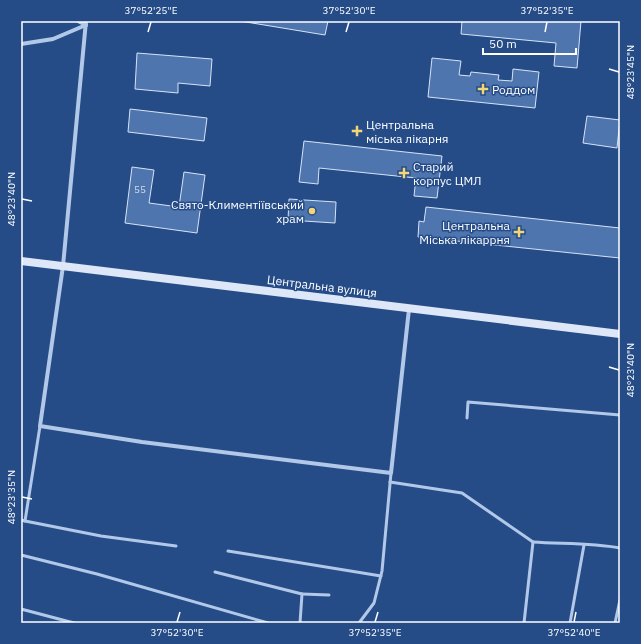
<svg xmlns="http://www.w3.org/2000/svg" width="641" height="644" font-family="'IBM Plex Sans',sans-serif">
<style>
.building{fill:#4f75af;stroke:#d6e3f7}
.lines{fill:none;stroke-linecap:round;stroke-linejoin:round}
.lane{stroke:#b2c8e9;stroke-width:3}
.street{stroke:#b2c8e9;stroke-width:4}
.secondary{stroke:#dde7f7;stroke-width:8}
.ticks{fill:none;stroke:#fff;stroke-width:1.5}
.poi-dot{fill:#f2d577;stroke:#264c88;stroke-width:1.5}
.labels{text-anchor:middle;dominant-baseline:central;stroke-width:3;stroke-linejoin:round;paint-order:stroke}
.number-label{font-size:10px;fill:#d3dceb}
.poi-label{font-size:12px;fill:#fff;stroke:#264c88;text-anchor:start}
.street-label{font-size:12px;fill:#fff;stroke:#264c88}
.neatline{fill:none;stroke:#fff;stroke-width:1.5}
.ticks-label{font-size:10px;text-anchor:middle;fill:#fff}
</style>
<rect width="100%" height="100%" fill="#264c88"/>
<g class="building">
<path d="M240 21H328L325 35Z"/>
<path d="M462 21H581L577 68 554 66 556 43 461 34Z"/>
<path d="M137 53 212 59 210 86 178 83V93L135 89Z"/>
<path d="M432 58 461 61 459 75 470 76 471 72 499 75 498 80 512 81 513 69 539 72 535 108 428 97Z"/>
<path d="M130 109 207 118 204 141 128 132Z"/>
<path d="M587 116 620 120 617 148 583 143Z"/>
<path d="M304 141 442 156 437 198 414 196 416 178 319 168 318 184 299 182Z"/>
<path d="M132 167 154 170 149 203 179 207 184 172 205 175 197 233 125 223Z"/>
<path d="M289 199 336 202 335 223 288 220Z"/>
<path d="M426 207 620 228V258L418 237 419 221 424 222Z"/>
</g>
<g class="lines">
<g class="lane">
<path d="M467 418 468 402 620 415"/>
<path d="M390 482 462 493 533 542 524 623"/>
<path d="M21 520 25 521 40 426"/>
<path d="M25 521 101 536 176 546"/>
<path d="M533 542C563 544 591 543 620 548"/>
<path d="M228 551 381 576"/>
<path d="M21 555 97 574 268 623"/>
<path d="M215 572 302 594 300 623"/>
<path d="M302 594 329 595"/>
<path d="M21 609 74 623"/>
<path d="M359 623 374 603 382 571 391 473"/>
<path d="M570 623 584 545"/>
<path d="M615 623 620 600"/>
</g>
<g class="street">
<path d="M78 21 86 25"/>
<path d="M86 21 63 266 40 426 142 442 391 473 409 309"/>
<path d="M21 44 53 39 86 25"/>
</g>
<path class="secondary" d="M21 261 620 334"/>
</g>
<path class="ticks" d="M148 32 151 22M346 32 349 22M545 32 547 22M609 69 619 72M22 199 32 201M609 367 619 370M22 497 32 499M177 622 180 612M375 622 378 612M574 622 576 612"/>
<g class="poi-dot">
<path d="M481 83h4v4h4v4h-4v4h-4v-4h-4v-4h4z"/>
<path d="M355 125h4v4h4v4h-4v4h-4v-4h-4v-4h4z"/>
<path d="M402 167h4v4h4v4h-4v4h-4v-4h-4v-4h4z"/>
<circle cx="312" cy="211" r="4"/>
<path d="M517 226h4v4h4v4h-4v4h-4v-4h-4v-4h4z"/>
</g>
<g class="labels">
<g class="number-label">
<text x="140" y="189">55</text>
</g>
<g class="poi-label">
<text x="492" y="89">Роддом</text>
<text x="366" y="124">Центральна<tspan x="366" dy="14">міська лікарня</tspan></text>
<text x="413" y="166">Старий<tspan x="413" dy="14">корпус ЦМЛ</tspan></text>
<text x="304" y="204" text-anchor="end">Свято-Климентіївський<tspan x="304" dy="14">храм</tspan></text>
<text x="510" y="225" text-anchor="end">Центральна<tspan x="510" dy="14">Міська лікаррня</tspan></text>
</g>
<g class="street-label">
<text transform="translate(322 286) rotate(7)">Центральна вулиця</text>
</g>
</g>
<rect width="641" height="644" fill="none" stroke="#264c88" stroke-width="44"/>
<path d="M483 48v6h93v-6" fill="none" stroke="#ffffff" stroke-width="2"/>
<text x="489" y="48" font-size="12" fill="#ffffff" stroke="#264c88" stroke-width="3" paint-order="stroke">50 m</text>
<rect x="22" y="22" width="597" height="600" class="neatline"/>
<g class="ticks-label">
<text x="151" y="14">37°52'25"E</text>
<text x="349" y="14">37°52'30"E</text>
<text x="547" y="14">37°52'35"E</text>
<text transform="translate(630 72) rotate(-90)" y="4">48°23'45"N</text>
<text transform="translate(11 199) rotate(-90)" y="4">48°23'40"N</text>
<text transform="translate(630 370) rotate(-90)" y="4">48°23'40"N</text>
<text transform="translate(11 497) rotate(-90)" y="4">48°23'35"N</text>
<text x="177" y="636">37°52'30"E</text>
<text x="375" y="636">37°52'35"E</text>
<text x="574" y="636">37°52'40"E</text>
</g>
</svg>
